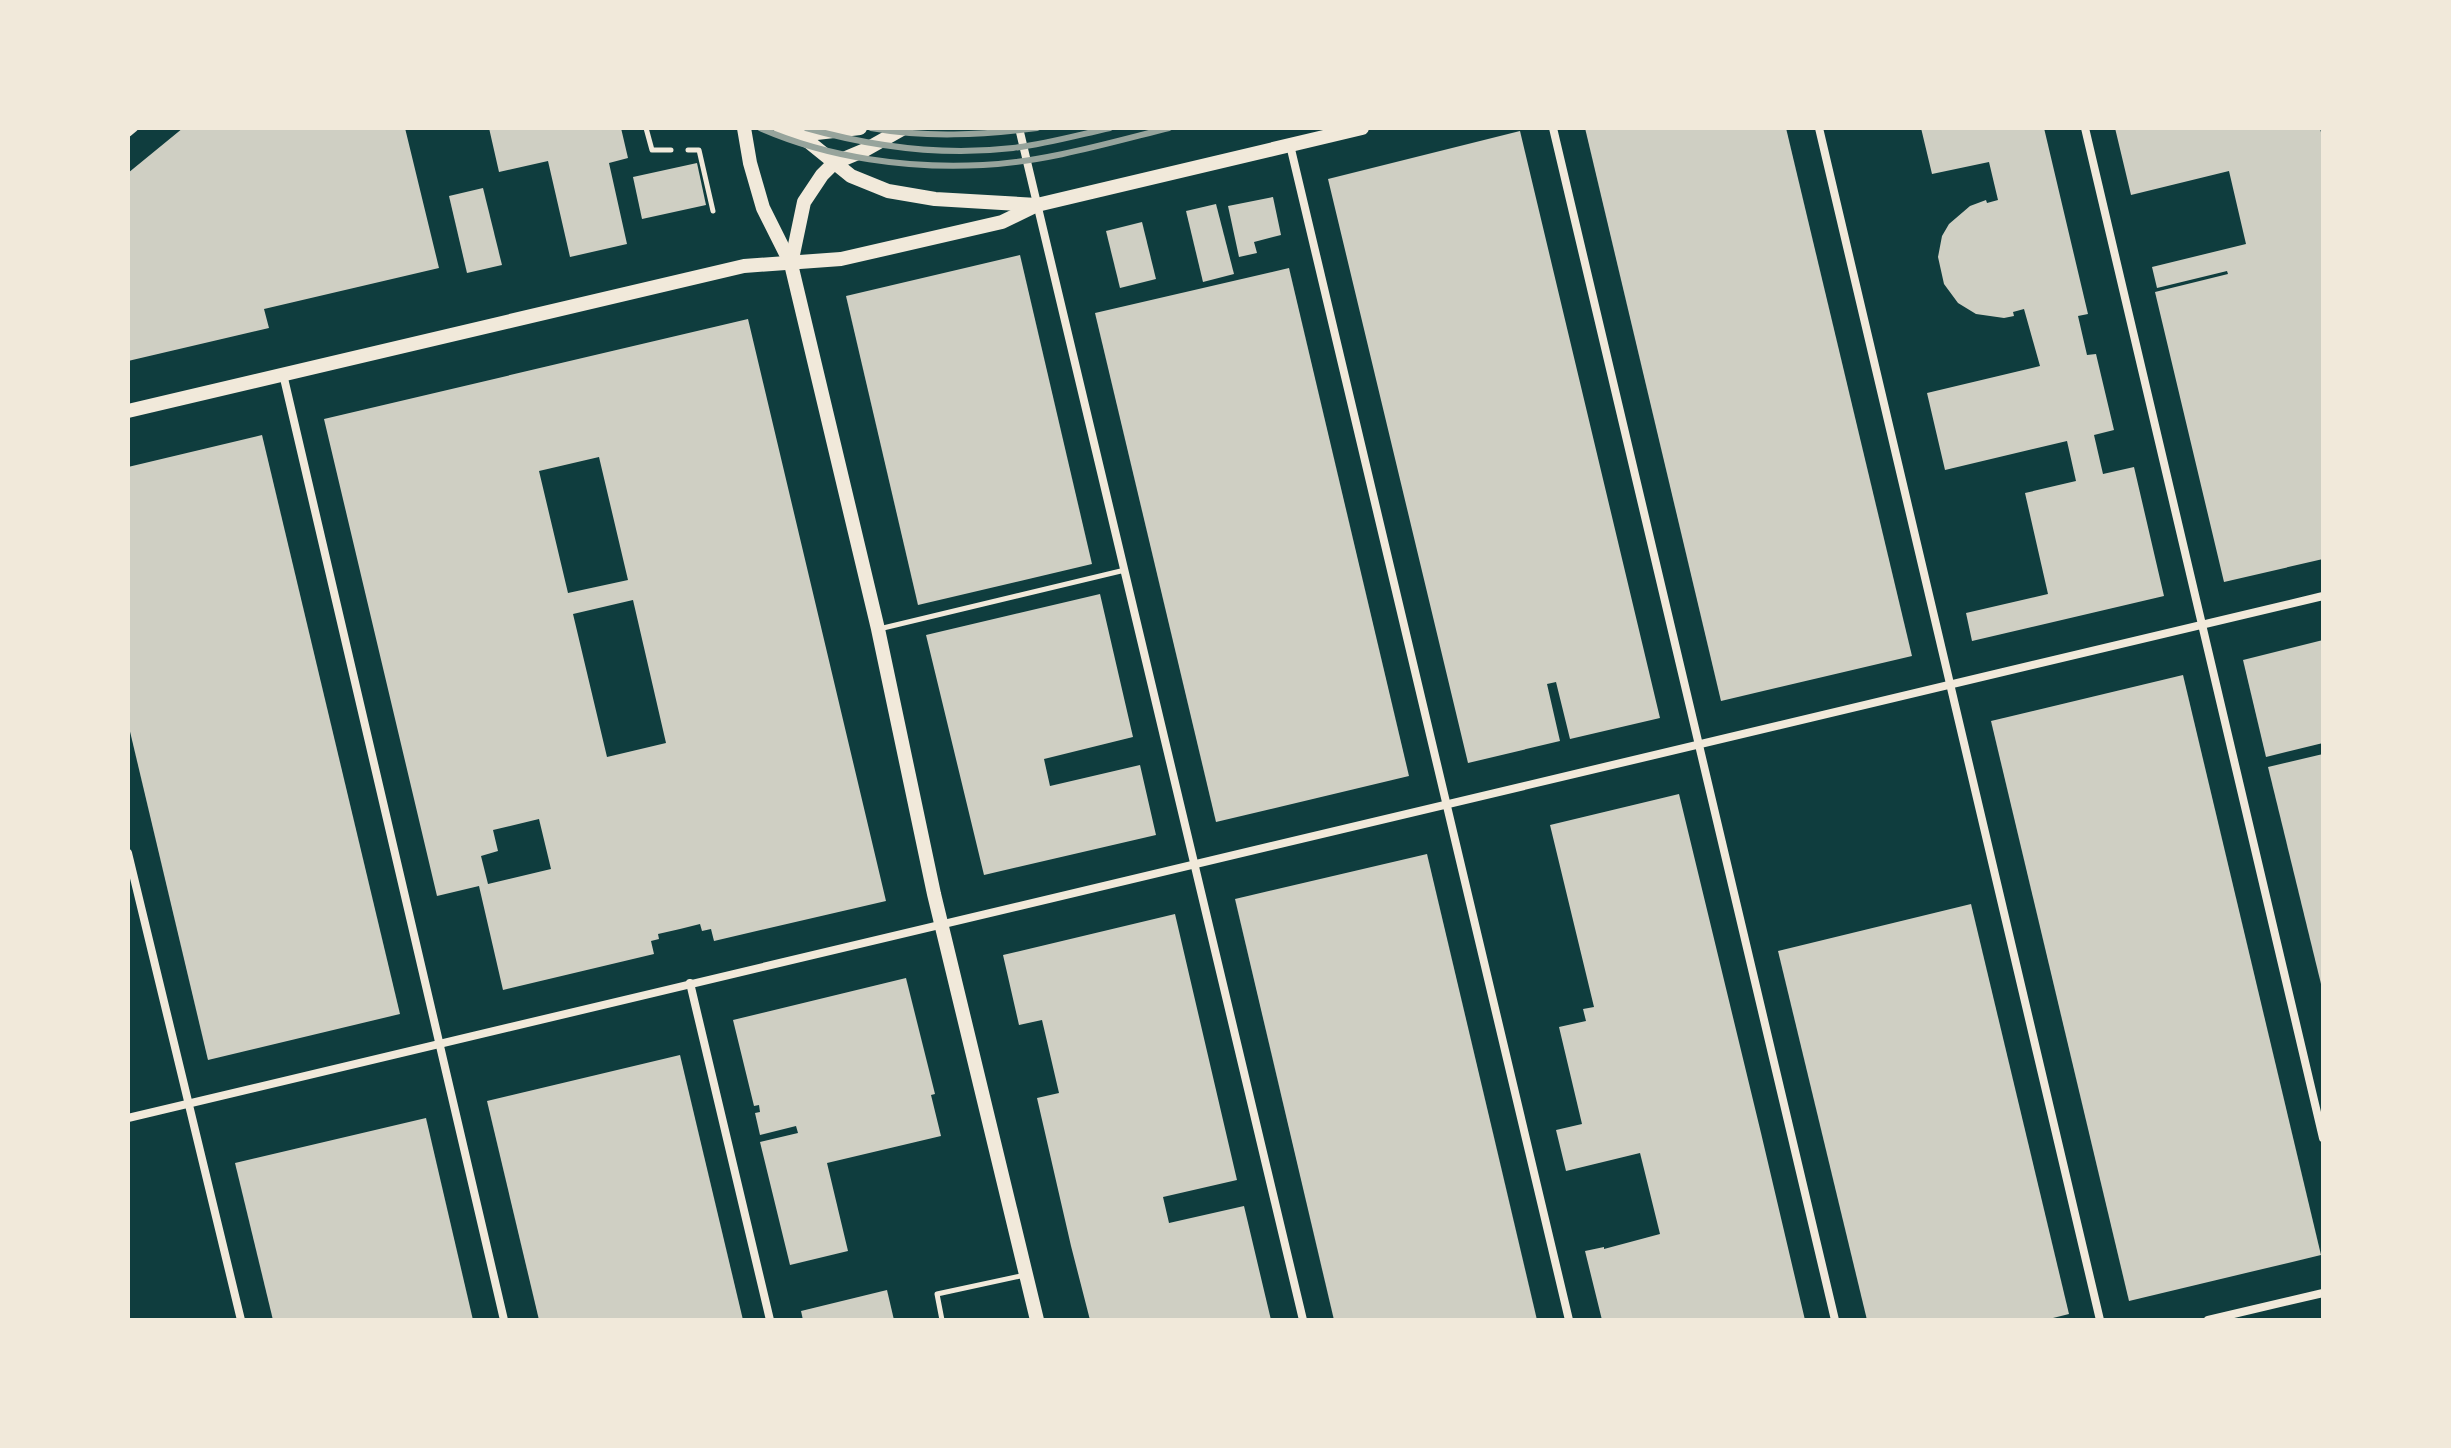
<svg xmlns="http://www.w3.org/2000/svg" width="2451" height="1448" font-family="Montserrat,sans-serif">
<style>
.building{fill:#cfcfc3;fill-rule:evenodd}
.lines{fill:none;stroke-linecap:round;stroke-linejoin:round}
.service{stroke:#f1e9da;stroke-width:5}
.minor{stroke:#f1e9da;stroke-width:8}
.primary{stroke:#f1e9da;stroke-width:14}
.rail{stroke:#97a49c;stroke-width:6}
</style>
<rect width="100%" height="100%" fill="#0f3d3e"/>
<g class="building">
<path d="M183 128H405L439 268 264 309 269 328 128 361V173Z"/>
<path d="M489 128H621L628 158 609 163 627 244 570 257 548 161 499 172Z"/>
<path d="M1585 128H1786L1912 656 1721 701Z"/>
<path d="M1921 128H2044L2088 314 2078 316 2087 355 2096 354 2114 430 2094 435 2103 474 2134 467 2164 596 1972 641 1966 613 2048 594 2025 493 2076 481 2067 441 1945 470 1927 393 2040 366 2024 309 2013 312 2014 316 2004 318 1976 314 1958 303 1944 284 1938 257 1942 236 1949 224 1970 206 1986 200 1987 203 1998 200 1989 162 1932 174Z"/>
<path d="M2115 128H2320L2323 141V559L2224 582 2155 292 2228 274 2227 271 2157 288 2152 267 2246 244 2229 171 2131 195Z"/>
<path d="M1520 131 1660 718 1570 739 1556 682 1547 684 1560 741 1468 763 1328 179Z"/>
<path d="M697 163 706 205 642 219 633 177Z"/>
<path d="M483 188 502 265 467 273 449 196Z"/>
<path d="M1273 197 1281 235 1254 242 1257 253 1239 257 1228 206Z"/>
<path d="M1216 204 1234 274 1203 282 1186 211Z"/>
<path d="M1142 222 1156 279 1120 288 1106 231Z"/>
<path d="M1020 255 1092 564 918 605 846 296Z"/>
<path d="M1289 268 1409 776 1216 822 1095 313Z"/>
<path d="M748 319 886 901 714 941 711 929 702 931 700 924 680 929 658 934 659 939 651 941 654 954 503 990 479 886 437 896 324 419ZM599 457 628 580 568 593 539 471ZM633 600 666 743 607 757 573 614ZM539 819 551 869 488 884 481 856 498 851 493 830Z"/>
<path d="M262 435 400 1014 208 1060 128 723V467Z"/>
<path d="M1100 594 1133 737 1044 759 1050 786 1140 765 1156 835 984 875 926 635Z"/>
<path d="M2323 640V743L2266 757 2243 660Z"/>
<path d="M2183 675 2321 1255 2129 1301 1991 721Z"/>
<path d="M2323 754V988H2322L2268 767Z"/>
<path d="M1679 794 1761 1133 1805 1320H1602L1585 1251 1604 1247V1249L1660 1234 1642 1161 1640 1153 1566 1171 1556 1130 1582 1124 1559 1027 1586 1021 1583 1009 1594 1007 1550 825Z"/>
<path d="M1427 854 1493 1133 1537 1320H1334L1235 899Z"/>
<path d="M1971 904 2069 1314 2045 1320H1867L1778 951Z"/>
<path d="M1175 914 1237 1180 1163 1197 1169 1223 1244 1206 1271 1320H1090L1071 1246 1037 1098 1059 1093 1042 1020 1019 1025 1003 955Z"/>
<path d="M906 978 935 1094 931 1095 941 1136 827 1163 848 1251 790 1265 760 1142 798 1133 796 1126 760 1135 755 1113 760 1112 759 1105 754 1106 733 1020Z"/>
<path d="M680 1055 743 1320H539L487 1101Z"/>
<path d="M426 1118 473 1320H273L235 1163Z"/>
<path d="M887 1290 894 1320H803L801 1311Z"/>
</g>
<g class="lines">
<g class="service">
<path d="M646 128 652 150H671"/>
<path d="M688 150H699L713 211"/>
<path d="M879 629 1125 570"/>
<path d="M942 1320 937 1294 1025 1275"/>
</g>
<g class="minor">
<path d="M1019 128 1303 1320"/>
<path d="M1553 128 1835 1320"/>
<path d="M1819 128 2100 1320"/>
<path d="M2085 128 2323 1138"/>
<path d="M128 133 134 128"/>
<path d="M1290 145 1569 1320"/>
<path d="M283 374 504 1320"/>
<path d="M128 853 241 1320"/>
<path d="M690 983 770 1320"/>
<path d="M128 1118 2323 596"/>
<path d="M2208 1320 2323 1293"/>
</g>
<g class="primary">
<path d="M744 128 750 163 763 208 791 264 878 629 934 894 1037 1320"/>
<path d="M780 128 809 142 851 176 888 191 935 199 1037 205 1362 128"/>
<path d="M799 135 860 128"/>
<path d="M791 264 804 202 822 175 834 163 865 150 904 128"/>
<path d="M128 411 744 266 841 259 1002 222 1037 205"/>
</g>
<g class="rail">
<path d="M760 128C828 158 909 169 983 165 1045 162 1109 143 1169 128"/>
<path d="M806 128C873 147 944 156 1013 148 1046 144 1078 135 1110 128"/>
<path d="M871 128C927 138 981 135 1037 128"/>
</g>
</g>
<rect width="2451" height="1448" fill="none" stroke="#f1e9da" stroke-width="260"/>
</svg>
